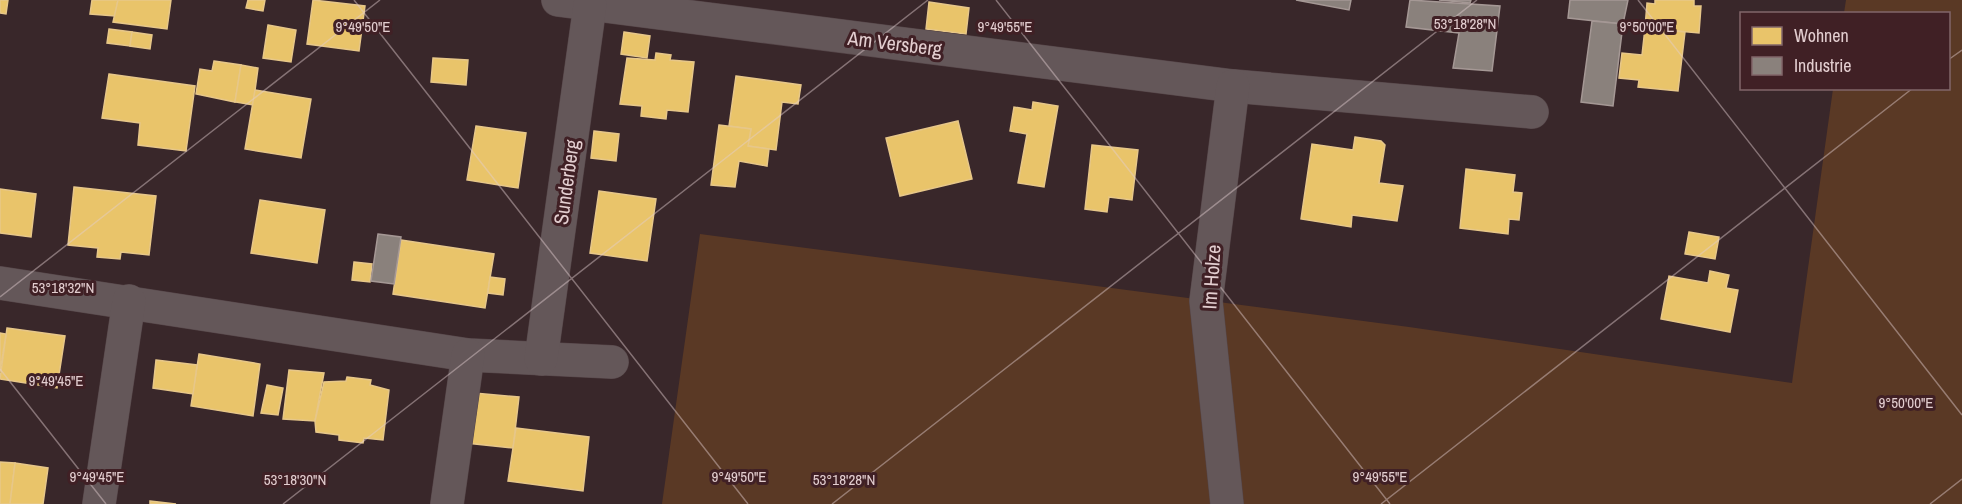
<svg xmlns="http://www.w3.org/2000/svg" width="1962" height="504" font-family="'Archivo Narrow',sans-serif">
<style>
.green{fill:#5a3925}
.homes{fill:#e9c46a;stroke:#e7c789;stroke-width:1.5}
.industry{fill:#8a817c;stroke:#a59895;stroke-width:1.5}
.lines{fill:none;stroke-linecap:round;stroke-linejoin:round}
.minor-casing{stroke:#564649;stroke-width:34}
.minor{stroke:#645759;stroke-width:33}
.ticks{fill:none;stroke:#e3ced0;stroke-width:1.5;stroke-opacity:0.45}
.labels{text-anchor:middle;dominant-baseline:central;stroke-width:6;stroke-linejoin:round;paint-order:stroke}
.street-label{font-size:20px;fill:#e3ced0;stroke:#402025}
.ticks-label{font-size:15px;text-anchor:middle;fill:#e3ced0;stroke:#402025;stroke-width:6;stroke-linejoin:round;paint-order:stroke}
</style>
<rect width="100%" height="100%" fill="#39272a"/>
<path class="green" d="M1846 0H1962V504H662L700 234 1409 327 1792 383 1833 89 1948 88V14L1844 13Z"/>
<g class="homes">
<path d="M0 0H8L6 14 0 13Z"/>
<path d="M92 0H118L115 16 90 14Z"/>
<path d="M118 0H171L167 29 113 22Z"/>
<path d="M248 0H265L263 11 246 8Z"/>
<path d="M313 0 365 6 359 51 307 44Z"/>
<path d="M1655 0H1694V6H1701L1699 33 1645 28 1647 3 1655 4Z"/>
<path d="M929 2 969 8 966 34 926 29Z"/>
<path d="M268 25 296 30 291 62 263 58Z"/>
<path d="M1645 28 1685 32 1678 91 1638 87 1639 80 1619 78 1622 53 1642 55Z"/>
<path d="M109 29 132 32 130 46 107 43Z"/>
<path d="M132 32 152 35 150 49 130 46Z"/>
<path d="M624 32 650 36 647 58 621 54Z"/>
<path d="M656 53 671 55 670 60 694 62 688 112 667 110 666 119 641 116 642 106 620 104 627 58 655 60Z"/>
<path d="M433 58 468 60 466 85 431 82Z"/>
<path d="M214 61 241 65 235 102 196 94 200 69 212 71Z"/>
<path d="M241 65 258 68 253 105 235 102Z"/>
<path d="M109 74 195 86 186 151 138 145 140 123 102 118Z"/>
<path d="M736 76 801 85 798 104 782 102 776 150 748 146 751 129 729 126Z"/>
<path d="M255 90 311 99 301 158 245 149Z"/>
<path d="M1033 102 1058 106 1044 187 1018 183 1027 134 1010 131 1014 107 1032 110Z"/>
<path d="M958 121 972 179 900 196 886 138Z"/>
<path d="M719 125 751 129 748 146 769 149 767 166 739 161 735 187 711 185Z"/>
<path d="M476 126 526 133 518 188 467 180Z"/>
<path d="M594 131 619 134 616 161 591 158Z"/>
<path d="M1355 137 1381 141 1385 145 1379 183 1403 186 1397 221 1352 215 1351 227 1301 219 1312 144 1353 150Z"/>
<path d="M1092 145 1138 150 1132 200 1109 197 1107 212 1085 209Z"/>
<path d="M1466 169 1515 175 1513 192 1522 193 1519 220 1509 219 1508 234 1460 228Z"/>
<path d="M74 187 156 196 149 255 121 252 120 259 97 257 98 248 68 245Z"/>
<path d="M0 189 36 194 31 237 0 233Z"/>
<path d="M599 191 656 199 647 261 590 253Z"/>
<path d="M260 200 325 210 317 263 251 253Z"/>
<path d="M1689 232 1719 237 1715 259 1685 254Z"/>
<path d="M401 240 494 254 485 308 393 294Z"/>
<path d="M354 262 372 264 370 282 352 280Z"/>
<path d="M1710 271 1729 275 1726 288 1738 290 1730 332 1661 319 1669 276 1708 283Z"/>
<path d="M490 277 505 279 503 295 488 293Z"/>
<path d="M7 328 65 336 57 388 0 379Z"/>
<path d="M0 333 6 334 0 372Z"/>
<path d="M199 354 260 364 253 416 191 406Z"/>
<path d="M156 360 197 365 193 394 153 388Z"/>
<path d="M289 370 324 373 315 421 283 419Z"/>
<path d="M347 377 371 380 370 385 389 390 383 440 364 438 363 443 339 440V435L316 432 315 421 324 382 346 381Z"/>
<path d="M267 385 283 388 278 415 261 413Z"/>
<path d="M474 393 519 397 513 448 466 443Z"/>
<path d="M516 428 589 437 583 491 508 481Z"/>
<path d="M0 462 15 463 10 504H0Z"/>
<path d="M15 463 48 468 43 504H10Z"/>
<path d="M150 501 176 504H150Z"/>
</g>
<g class="industry">
<path d="M1296 0H1351L1349 10Z"/>
<path d="M1410 0 1500 6 1492 71 1453 68 1459 33 1406 27Z"/>
<path d="M1439 0H1471L1470 3Z"/>
<path d="M1570 0H1628L1623 24 1568 18Z"/>
<path d="M1592 21 1623 24 1613 106 1581 102Z"/>
<path d="M378 234 401 237 394 284 371 281Z"/>
</g>
<g class="lines">
<defs>
<g id="minor">
<path d="M558 0 1233 86 1532 112"/>
<path d="M0 283 468 355 612 362"/>
<path d="M541 359 590 5"/>
<path d="M99 504 129 301"/>
<path d="M447 504 468 355"/>
<path d="M1227 504 1206 301 1233 86"/>
</g>
</defs>
<use href="#minor" class="minor-casing"/>
<use href="#minor" class="minor"/>
</g>
<path class="ticks" d="M354 0 748 504M996 0 1390 504M1638 0 1962 415M1948 60 1962 50M0 297 380 0M0 369 106 504M283 504 928 0M832 504 1477 0M1381 504 1913 88M1930 504 1962 479"/>
<g class="labels">
<g class="street-label">
<text transform="translate(895 43) rotate(7)">Am Versberg</text>
<text transform="translate(566 182) rotate(-82)">Sunderberg</text>
<text transform="translate(1211 277) rotate(-86)">Im Holze</text>
</g>
</g>
<g class="ticks-label">
<text x="1465" y="29">53°18'28"N</text>
<text x="1005" y="32">9°49'55"E</text>
<text x="363" y="32">9°49'50"E</text>
<text x="1647" y="32">9°50'00"E</text>
<text x="63" y="293">53°18'32"N</text>
<text x="56" y="386">9°49'45"E</text>
<text x="1906" y="408">9°50'00"E</text>
<text x="97" y="482">9°49'45"E</text>
<text x="739" y="482">9°49'50"E</text>
<text x="1380" y="482">9°49'55"E</text>
<text x="295" y="485">53°18'30"N</text>
<text x="844" y="485">53°18'28"N</text>
</g>
<rect x="1740" y="12" width="210" height="78" fill="#402025" stroke="#816669" stroke-width="1.5"/>
<rect x="1752" y="27" width="30" height="18" fill="#e9c46a" stroke="#816669" stroke-width="1.5"/>
<text x="1794" y="42" font-size="18" fill="#e3ced0">Wohnen</text>
<rect x="1752" y="57" width="30" height="18" fill="#8a817c" stroke="#816669" stroke-width="1.5"/>
<text x="1794" y="72" font-size="18" fill="#e3ced0">Industrie</text>
</svg>
